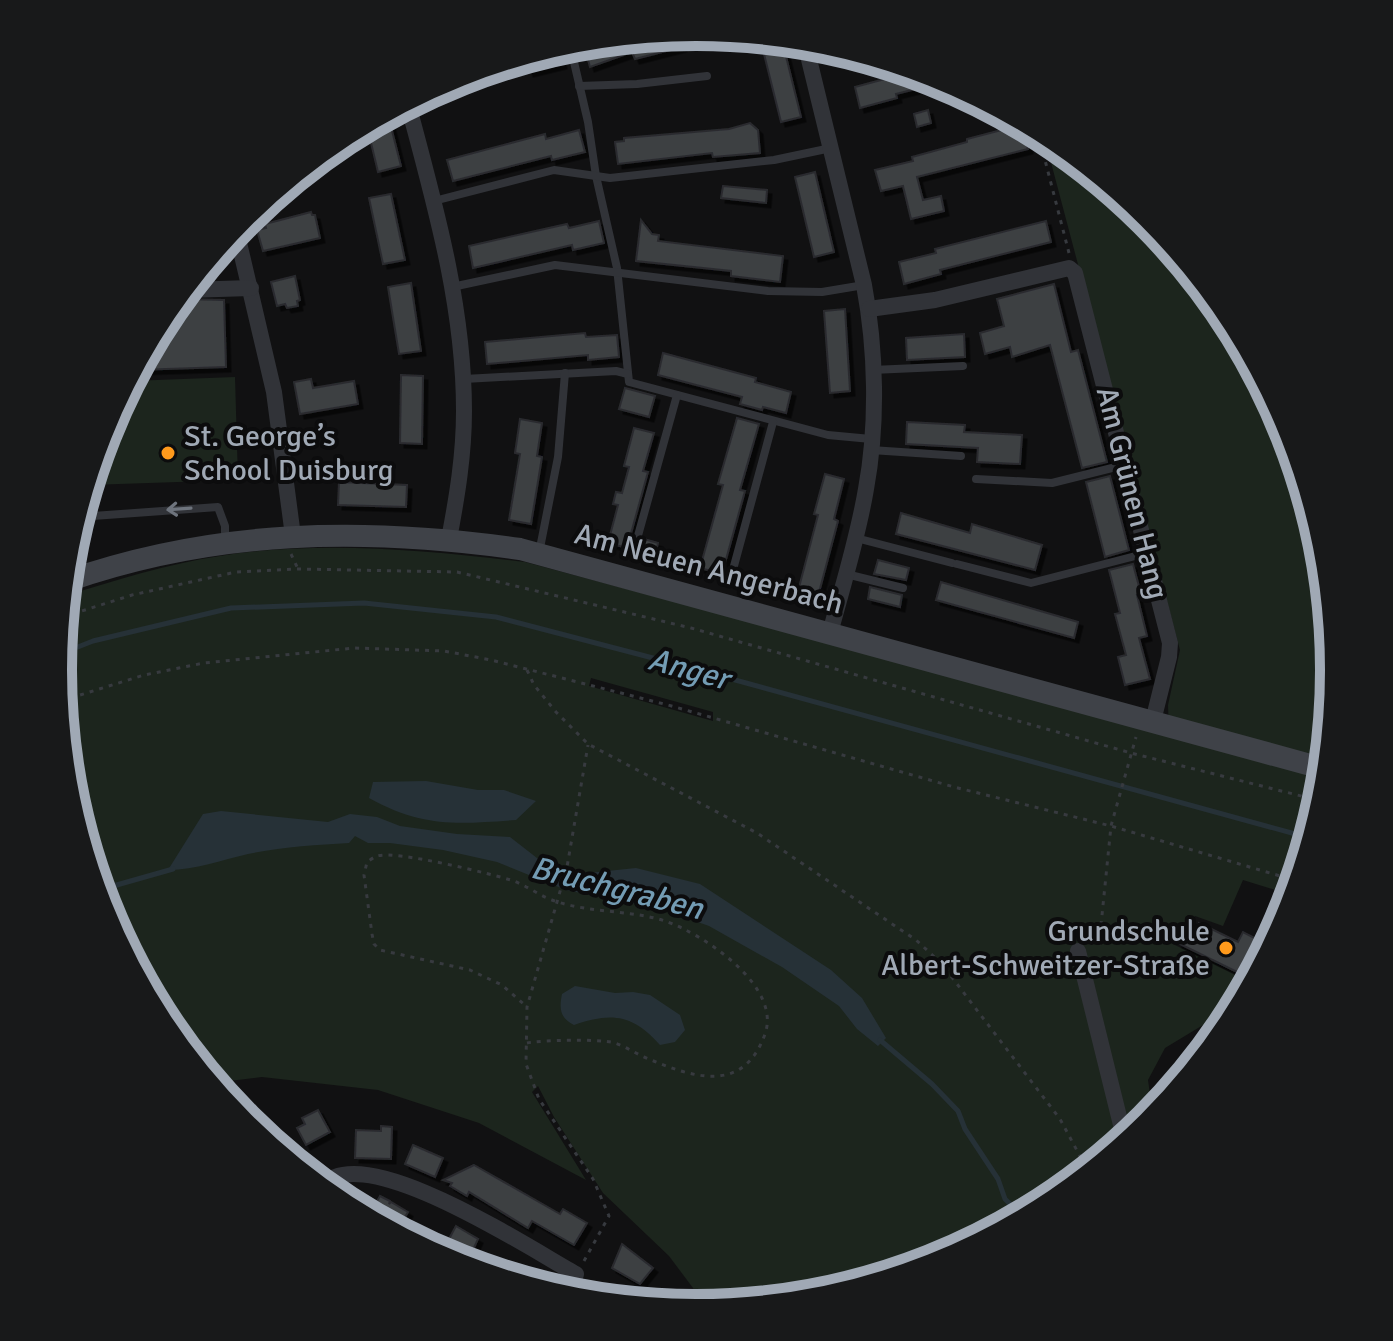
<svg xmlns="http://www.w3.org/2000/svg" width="1393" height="1341" font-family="Signika,sans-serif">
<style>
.green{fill:#1c251d;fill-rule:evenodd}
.water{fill:#263137}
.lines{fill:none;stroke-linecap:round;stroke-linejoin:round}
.stream{stroke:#263137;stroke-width:5}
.building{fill:#3c3f43;stroke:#2a2b2f;stroke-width:2;filter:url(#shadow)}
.path{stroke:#373a3f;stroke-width:3;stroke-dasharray:4 6;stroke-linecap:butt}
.lane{stroke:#313338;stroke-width:8}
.street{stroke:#313338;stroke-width:16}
.secondary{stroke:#3f4248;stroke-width:22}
.oneway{stroke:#6e747d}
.poi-dot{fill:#ff9a1c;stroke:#0c0c0d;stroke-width:3}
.labels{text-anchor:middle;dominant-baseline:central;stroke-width:8;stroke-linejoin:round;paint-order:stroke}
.poi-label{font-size:30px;fill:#a0a9b5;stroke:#0c0c0d;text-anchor:start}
.street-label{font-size:30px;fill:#a0a9b5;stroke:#0c0c0d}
.water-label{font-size:32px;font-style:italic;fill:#739cb4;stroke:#0c0c0d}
.rim{fill:none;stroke:#a0a9b5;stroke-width:10}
</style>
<defs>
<filter id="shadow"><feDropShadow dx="4.5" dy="4.5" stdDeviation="0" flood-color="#0009"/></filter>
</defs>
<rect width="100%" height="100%" fill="#111112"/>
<g class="green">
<path d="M1044 136 1148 219 1228 316 1287 427 1323 546 1335 671 1323 796 1292 895 1243 880 1223 926 1195 916 1173 944 1250 982 1230 1021 1213 1019 1165 1048 1148 1080 1153 1116 1148 1122 1051 1202 940 1261 821 1297 708 1308 669 1256 603 1193 554 1117 538 1086 532 1092 586 1180 479 1123 378 1090 262 1077 213 1083 165 1025 106 914 70 795 58 670 65 596C116 580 167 564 220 556 318 540 427 550 525 562L1169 733 1168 705 1180 650ZM591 678 713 712V721L589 686Z"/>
<path d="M235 377 238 480 89 485 107 426 131 381Z"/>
</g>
<g class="water">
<path d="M426 781 478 790H504L536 801 516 820C457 824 423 828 369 798L373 782Z"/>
<path d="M221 811 328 822 350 814 377 817 400 826 457 834 510 837 537 858 569 875 636 868 700 884 831 970 862 998 886 1038 878 1046 857 1029 839 1006 782 967 709 926 661 909 566 890 497 862 443 850 390 843H368L355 836 349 843C316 845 281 847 248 854 221 860 196 870 168 870L203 814Z"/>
<path d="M575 986 615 993 633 992 650 995 680 1015 685 1030 675 1042 660 1045C633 1014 611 1012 574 1025 560 1018 559 1009 562 994Z"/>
</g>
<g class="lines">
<g class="stream">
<path d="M60 654 93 641 231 608 364 603 496 617 695 669 1310 838"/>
<path d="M99 890 173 869"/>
<path d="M880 1040 932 1084 958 1111 965 1129 998 1179 1005 1199 1023 1217"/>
</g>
</g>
<g class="building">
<path d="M679 34 682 47 635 59 632 52 590 67 583 43Z"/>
<path d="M771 39 782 40 801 117 781 122 761 42Z"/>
<path d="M558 48 562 64 529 72 525 59Z"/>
<path d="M904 69 943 82 896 94 897 98 860 108 855 87 892 77 890 73Z"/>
<path d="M928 110 931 123 917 127 914 114Z"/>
<path d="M388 115 401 166 378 172 367 126Z"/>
<path d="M750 123 758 130 760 153 713 157 712 153 618 164 615 142 624 141V138L729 129Z"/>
<path d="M1013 127 1014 130 1023 128 1028 149 917 177 923 200 941 196 944 211 911 219 903 186 881 191 875 170 913 161 912 157 967 142V139Z"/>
<path d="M579 130 585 152 552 160 551 156 453 181 447 160 545 134 546 139Z"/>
<path d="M815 172 834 252 814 257 795 177Z"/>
<path d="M723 186 767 190 766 203 721 198Z"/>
<path d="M391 194 405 260 383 264 369 198Z"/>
<path d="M311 212 312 215H315L320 238 263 251 257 230 266 228 265 224Z"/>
<path d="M641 220 652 234 659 235 658 241 783 256 780 282 731 276V271L636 261Z"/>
<path d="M599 221 604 243 573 250 572 245 473 268 469 246 567 224 569 228Z"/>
<path d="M1046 221 1051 242 940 270 941 274 904 284 899 262 936 253 935 249Z"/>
<path d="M295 276 300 300 297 301 298 306 287 308 285 304 277 306 271 282Z"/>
<path d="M411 283 421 351 399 354 388 287Z"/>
<path d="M1054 284 1071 352 1078 350 1107 462 1082 468 1050 345 1012 357 1010 347 985 354 980 333 1004 326 997 299Z"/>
<path d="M179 299 224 300 226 367 137 370 166 315Z"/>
<path d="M845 309 850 391 830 393 824 311Z"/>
<path d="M585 333 586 337 617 335 619 357 588 360V355L487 364 485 342Z"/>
<path d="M964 334 965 357 907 360 906 338Z"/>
<path d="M663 353 756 378 755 382 791 392 786 413 763 407 762 410 740 404 742 397 658 375Z"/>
<path d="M401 375 423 376 422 444 400 443Z"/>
<path d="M311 379 313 388 354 381 358 404 300 414 294 382Z"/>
<path d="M625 388 655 396 649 417 619 409Z"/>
<path d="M737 418 759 424 740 490 745 491 722 574 700 568 723 485 718 484Z"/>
<path d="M520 419 542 423 537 456 542 457 531 524 509 520 520 454 515 453Z"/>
<path d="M907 422 965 425 964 432 1022 435 1020 464 977 462 978 448 906 444Z"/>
<path d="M634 428 654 433 643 471 648 472 627 548 608 543 618 505 613 504 616 492 622 493 629 467 624 466Z"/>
<path d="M825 474 844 479 834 519 838 521 817 600 797 595 818 515 814 514Z"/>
<path d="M1110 476 1129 550 1105 557 1086 482Z"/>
<path d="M339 482 407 485 406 507 338 505Z"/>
<path d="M901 513 970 533 972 524 1042 545 1035 570 896 534Z"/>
<path d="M644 539 658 543 655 556 641 552Z"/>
<path d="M878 560 909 568 906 580 874 574Z"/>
<path d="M1133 564 1141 594 1137 595 1147 636 1139 638 1150 679 1125 685 1118 657 1126 655 1115 614 1120 613 1109 570Z"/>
<path d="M941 582 1078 622 1074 638 936 600Z"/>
<path d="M870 587 902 595 900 607 868 599Z"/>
<path d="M1199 923 1238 942 1243 932 1266 944 1262 952 1265 954 1253 977 1245 972 1243 975 1178 943 1187 926 1195 930Z"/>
<path d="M318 1110 330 1132 306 1145 297 1128 305 1124 302 1118Z"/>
<path d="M381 1126 392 1127 391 1159 355 1158 356 1130 381 1131Z"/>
<path d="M413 1145 443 1158 435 1177 405 1164Z"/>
<path d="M474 1165 560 1214 563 1209 587 1223 574 1245 532 1221 528 1228 469 1192 467 1196 450 1186 452 1183 443 1180Z"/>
<path d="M380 1196 390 1201 389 1204 391 1202 408 1212 397 1231 369 1215Z"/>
<path d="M456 1226 478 1239 467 1263 443 1250Z"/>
<path d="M622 1244 653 1268 640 1284 612 1268Z"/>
</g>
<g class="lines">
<g class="path">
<path d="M1038 133 1069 253"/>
<path d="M291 554 298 569"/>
<path d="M63 617 132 595 236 572 298 569 457 572 691 628 1131 753 1321 801"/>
<path d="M527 670 534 685 556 712 588 744 757 833 916 940 941 963 1060 1119 1088 1171"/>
<path d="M61 701 144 675 204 663 354 648 444 651 491 660 668 705 954 787 1111 826 1297 881"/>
<path d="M1099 945 1111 826 1136 737"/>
<path d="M527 1043C542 1040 595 1039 611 1042 623 1045 633 1052 644 1057 691 1077 743 1096 765 1034 782 986 703 934 665 921 631 910 592 913 558 902 543 898 529 887 514 881 492 874 396 850 377 856 374 857 370 860 367 862L364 875 372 934 374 944 380 950 470 970 502 985 527 1007"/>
<path d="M584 1261 609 1216 593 1179 539 1099 526 1064 527 1007 567 867 588 745"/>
</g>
<g class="lane">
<path d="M570 45 588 122 596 176 617 268 629 382 828 435 871 439"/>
<path d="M579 86 637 84 707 76"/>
<path d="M434 201 554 170 610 178 774 160 831 148"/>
<path d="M452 287 555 265 768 291 822 292 864 285"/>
<path d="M872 370 963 366"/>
<path d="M464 379 616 371 628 374"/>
<path d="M871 450 961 456"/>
<path d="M976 479 1052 483 1124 465"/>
<path d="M79 517 218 507 225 526V543"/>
<path d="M856 538 952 563"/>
<path d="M634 550 677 395"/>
<path d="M539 553 558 457 565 373"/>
<path d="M957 564 1031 583 1147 553"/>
<path d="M846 574 903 588"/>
<path d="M731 577 773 422"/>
</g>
<g class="street">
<path d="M805 43 864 285C876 349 878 424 866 489 858 537 843 585 830 633"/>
<path d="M408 104C435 205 464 306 464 411 464 455 457 497 449 539"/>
<path d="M236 230 274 392 293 536"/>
<path d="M187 290 251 288"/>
<path d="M869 309 935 300 1069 268 1075 273 1170 643 1169 657 1153 721"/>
<path d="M1078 951 1125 1141"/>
<path d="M323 1186C361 1137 534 1251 576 1274L569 1296"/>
</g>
<path class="secondary" d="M67 581C216 529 365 527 520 549L1325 769"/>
</g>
<defs><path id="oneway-shaft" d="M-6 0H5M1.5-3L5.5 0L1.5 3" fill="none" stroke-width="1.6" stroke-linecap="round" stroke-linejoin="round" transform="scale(2)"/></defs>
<use class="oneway" href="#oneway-shaft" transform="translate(179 509) rotate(176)"/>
<g class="poi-dot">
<circle cx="168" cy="453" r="8"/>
<circle cx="1226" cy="948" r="8"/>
</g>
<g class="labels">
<g class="poi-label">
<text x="184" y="436">St. George’s<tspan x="184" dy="34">School Duisburg</tspan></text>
<text x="1210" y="931" text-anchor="end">Grundschule<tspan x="1210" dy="34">Albert-Schweitzer-Straße</tspan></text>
</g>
<g class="street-label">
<text transform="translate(1132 493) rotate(76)">Am Grünen Hang</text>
<text transform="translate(709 569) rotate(15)">Am Neuen Angerbach</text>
</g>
<g class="water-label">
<text transform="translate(689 669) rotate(15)">Anger</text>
<text transform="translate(617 888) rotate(14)">Bruchgraben</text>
</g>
</g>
<path d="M0 0H1393V1341H0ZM72 670a624 624 0 1 1 1248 0a624 624 0 1 1-1248 0Z" fill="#18191a" fill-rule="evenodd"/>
<path class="rim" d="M72 670a624 624 0 1 1 1248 0a624 624 0 1 1-1248 0Z"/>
</svg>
